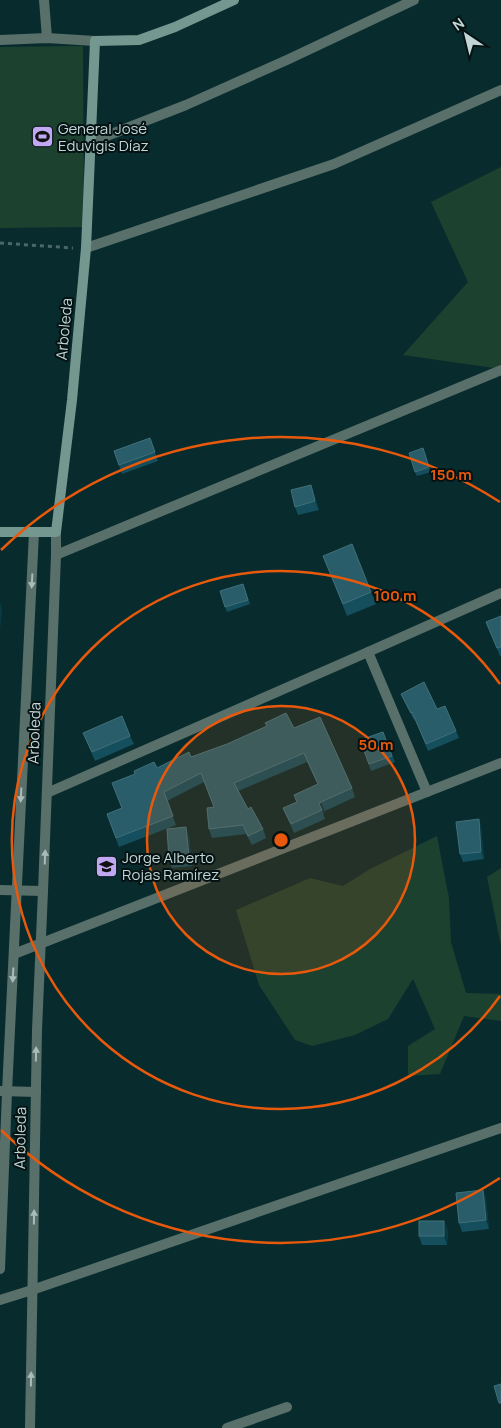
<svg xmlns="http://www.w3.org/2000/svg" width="501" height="1428" font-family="Manrope,sans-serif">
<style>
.green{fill:#1d412f}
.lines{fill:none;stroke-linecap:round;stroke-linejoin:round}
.path{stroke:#4a6869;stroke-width:3;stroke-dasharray:4 4;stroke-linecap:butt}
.street{stroke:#596f6a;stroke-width:10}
.secondary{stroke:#749890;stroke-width:10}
.wall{fill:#154e5c}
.shaded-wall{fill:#083a44}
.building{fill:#285d69;stroke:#40707a}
.oneway{fill:#a8bcbb}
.ring{fill:none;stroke:#e8590c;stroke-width:2.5}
.labels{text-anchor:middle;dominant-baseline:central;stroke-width:4;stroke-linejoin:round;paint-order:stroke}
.poi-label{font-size:15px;fill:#c3d6d6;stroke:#051213;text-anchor:start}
.street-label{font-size:15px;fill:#c3d6d6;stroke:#051213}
.centre{fill:#e8590c;stroke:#051213;stroke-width:2.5}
.ring-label{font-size:15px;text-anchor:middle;font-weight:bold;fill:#e8590c;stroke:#051213;stroke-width:4;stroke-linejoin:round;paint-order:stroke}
</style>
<rect width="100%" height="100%" fill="#082c2e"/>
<g class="green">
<path d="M83 46 84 227 0 228V47Z"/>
<path d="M501 167V369L403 355 468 282 431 202Z"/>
<path d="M437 836 449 898 451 942 466 993 501 994V1021L464 1016 440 1074 408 1076V1046L435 1029 413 979 388 1019 355 1035 312 1046 295 1040 259 985 236 910 310 878 343 886 370 869Z"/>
<path d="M501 868V946L487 877Z"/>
</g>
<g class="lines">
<path class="path" d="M0 243 73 248"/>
<g class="street">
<path d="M44 0 47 38"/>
<path d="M0 40 47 38 95 41"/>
<path d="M91 142 186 105 289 59 414 0"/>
<path d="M86 248 334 164 501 90"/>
<path d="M56 555 501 370"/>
<path d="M368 652 427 792"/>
<path d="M47 793 368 652 501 593"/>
<path d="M0 890 43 891"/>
<path d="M14 954 501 763"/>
<path d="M1 1091 36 1092"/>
<path d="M0 1269 7 1092 34 532"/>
<path d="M0 1300 32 1290 501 1128"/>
<path d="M30 1428 37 1030 43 891 56 555V532"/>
<path d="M227 1428 287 1407"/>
</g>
<path class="secondary" d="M0 532H56L72 400 86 248 95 41 139 40 175 27 234 0"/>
</g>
<g class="wall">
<path d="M150 438 158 461 122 474 114 451Z"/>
<path d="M423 448 431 472 417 476 415 472Z"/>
<path d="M311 485 319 510 298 515 295 507Z"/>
<path d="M323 556 371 592 376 604 347 616Z"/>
<path d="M243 584 250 604 227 612 220 591Z"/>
<path d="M501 616V656H500L486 622Z"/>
<path d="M401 694 437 709 456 731 459 738 428 751 415 719 414 720 404 701Z"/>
<path d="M294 728 352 788 355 797 325 811 323 813 325 819 294 833 283 808 297 802 294 795 318 785 307 762 238 791 248 809 263 829 266 838 252 845 246 834 212 838 209 829 214 807 204 782 167 801 176 825 119 847 107 814 122 808 157 768 191 757Z"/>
<path d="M383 732 395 762 371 771 360 740Z"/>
<path d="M83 733 130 736 134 744 95 761Z"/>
<path d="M479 819 481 827 484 859 463 862 460 854Z"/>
<path d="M189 836 192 866 172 868 169 859Z"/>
<path d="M483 1190 486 1199 489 1229 462 1232 459 1223Z"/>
<path d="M448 1230 447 1245H422L419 1236Z"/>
</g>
<g class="shaded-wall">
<path d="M311 485 314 493 319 510 315 501Z"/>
<path d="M0 602 2 609 0 631Z"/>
<path d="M321 802 325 811 323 813 319 804Z"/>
<path d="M479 819 481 827 484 859 481 852Z"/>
<path d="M186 827 189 836 192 866 189 857Z"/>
<path d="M483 1190 486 1199 489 1229 486 1220Z"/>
<path d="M444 1221 448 1230 447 1245 444 1236Z"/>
</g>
<g class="building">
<path d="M150 438 155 452 119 465 114 451Z"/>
<path d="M423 448 429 467 415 472 409 453Z"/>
<path d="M311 485 315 501 295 507 291 490Z"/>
<path d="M352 544 371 592 343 604 323 556Z"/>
<path d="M243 584 248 600 225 607 220 591Z"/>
<path d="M501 616V647L497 648 486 622Z"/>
<path d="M424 682 437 709 445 706 456 731 426 744 412 712 411 713 401 694Z"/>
<path d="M286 713 294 728 320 717 352 788 321 802 319 804 322 810 291 824 283 808 297 802 294 795 318 784 304 753 234 783 248 809 251 807 263 829 248 836 243 825 209 829 207 808 214 807 201 773 164 792 173 816 116 838 107 814 122 808 112 783 135 774 134 771 154 762 157 768 189 752 191 757 227 744 267 726 265 723Z"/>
<path d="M122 716 130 736 92 752 83 733Z"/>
<path d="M383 732 392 756 369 764 360 740Z"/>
<path d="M479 819 481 852 460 854 456 822Z"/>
<path d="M186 827 189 857 169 859 167 829Z"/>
<path d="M483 1190 486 1220 459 1223 456 1193Z"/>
<rect x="419" y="1221" width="25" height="15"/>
<path d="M501 1384V1403H499L494 1386Z"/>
</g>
<defs><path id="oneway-solid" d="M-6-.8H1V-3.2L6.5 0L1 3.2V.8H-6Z" transform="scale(1.25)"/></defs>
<g class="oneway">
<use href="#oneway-solid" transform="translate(32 581) rotate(93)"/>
<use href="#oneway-solid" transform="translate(21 795) rotate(93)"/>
<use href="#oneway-solid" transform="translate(45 857) rotate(-88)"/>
<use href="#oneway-solid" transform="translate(13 975) rotate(93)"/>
<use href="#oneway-solid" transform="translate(36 1054) rotate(-89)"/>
<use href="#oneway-solid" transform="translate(34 1217) rotate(-89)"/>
<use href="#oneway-solid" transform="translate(31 1379) rotate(-89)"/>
</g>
<circle cx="281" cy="840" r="134" fill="#e8590c" fill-opacity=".12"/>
<g class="ring">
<circle cx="281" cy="840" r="134"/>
<path d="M500 996A269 269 0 1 1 500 684"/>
<path d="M500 1178A403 403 0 0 1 1 1130M1 550A403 403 0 0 1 500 502"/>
</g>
<defs>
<symbol id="stadium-square" viewBox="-11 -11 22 22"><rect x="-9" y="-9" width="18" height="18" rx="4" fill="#c0a8f3" stroke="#051213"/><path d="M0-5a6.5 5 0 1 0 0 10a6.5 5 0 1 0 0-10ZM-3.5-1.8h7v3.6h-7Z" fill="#111"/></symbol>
<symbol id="school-square" viewBox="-11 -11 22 22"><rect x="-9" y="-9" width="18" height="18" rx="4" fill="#c0a8f3" stroke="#051213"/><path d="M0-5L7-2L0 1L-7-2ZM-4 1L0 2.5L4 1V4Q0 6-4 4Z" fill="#111"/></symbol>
</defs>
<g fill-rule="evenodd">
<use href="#stadium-square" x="30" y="124" width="25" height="25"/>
<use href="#school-square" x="94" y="854" width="25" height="25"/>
</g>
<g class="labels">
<g class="poi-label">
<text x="58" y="128">General José<tspan x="58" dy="17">Eduvigis Díaz</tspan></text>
<text x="122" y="857">Jorge Alberto<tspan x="122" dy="17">Rojas Ramírez</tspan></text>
</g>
<g class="street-label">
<text transform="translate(64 329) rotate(-85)">Arboleda</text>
<text transform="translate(34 733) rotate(-88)">Arboleda</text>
<text transform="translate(20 1138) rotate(-89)">Arboleda</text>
</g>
</g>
<circle cx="281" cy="840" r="8" class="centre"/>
<g class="ring-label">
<text x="451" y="480">150 m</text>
<text x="395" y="601">100 m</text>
<text x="376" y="750">50 m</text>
</g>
<g transform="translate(466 35) rotate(325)" stroke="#051213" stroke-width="4" paint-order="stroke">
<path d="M0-4L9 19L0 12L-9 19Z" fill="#c3d6d6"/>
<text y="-8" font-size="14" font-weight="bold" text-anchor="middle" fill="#c3d6d6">N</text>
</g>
</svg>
